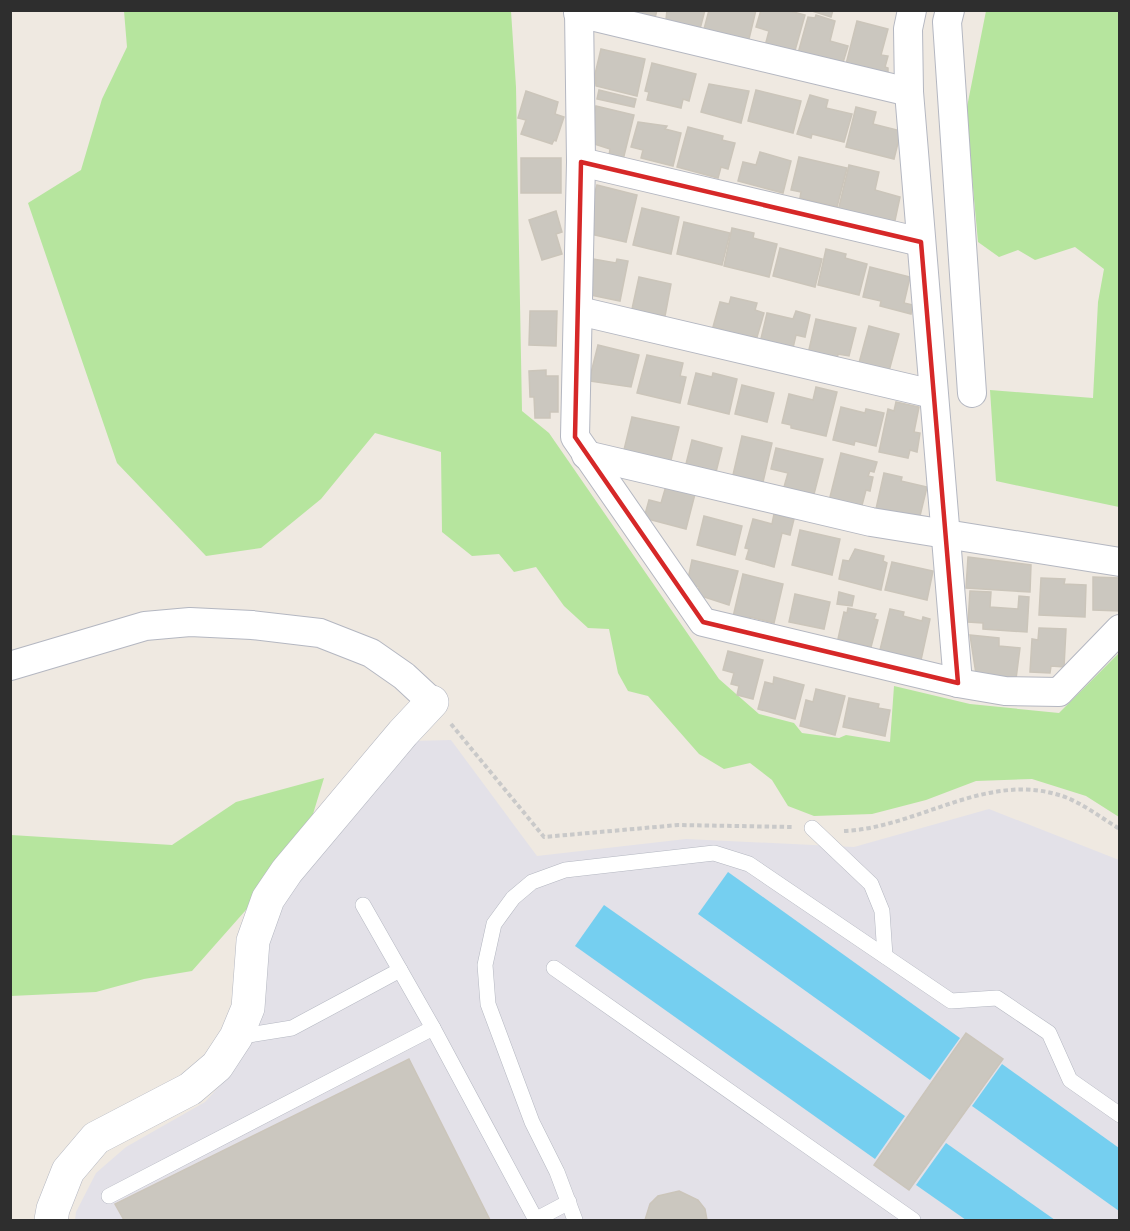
<svg xmlns="http://www.w3.org/2000/svg" width="1130" height="1231" font-family="Quicksand,sans-serif">
<style>
.industrial{fill:#e3e1e8}
.green{fill:#b6e59e}
.water{fill:#75cff0}
.building{fill:#cbc7bf;stroke:#cbc5ba;stroke-width:1.5}
.lines{fill:none;stroke-linecap:round;stroke-linejoin:round}
.service-casing{stroke:#b4b7c1;stroke-width:16}
.minor-casing{stroke:#b4b7c1;stroke-width:30}
.tertiary-casing{stroke:#b4b7c1;stroke-width:34}
.path{stroke:#c9c9c9;stroke-width:4;stroke-dasharray:4.5 3;stroke-linecap:butt}
.service{stroke:#fff;stroke-width:15}
.minor{stroke:#fff;stroke-width:28}
.tertiary{stroke:#fff;stroke-width:33}
.marked{fill:none;stroke:#d62828;stroke-width:4.5;stroke-linejoin:round}
</style>
<rect width="100%" height="100%" fill="#efe9e1"/>
<path class="industrial" d="M451 740 537 856 686 839 854 847 989 809 1119 860V1220H75L76 1212 96 1173 126 1147 205 1102 234 1070 278 907 412 741Z"/>
<g class="green">
<path d="M124 11H511L516 87 522 411 549 433 719 679 759 714 794 723 802 733 839 738 846 735 890 742 894 686 970 704 1059 713 1119 653V817L1086 796 1032 779 976 781 926 800 872 814 814 816 788 806 772 780 750 763 724 769 699 754 648 696 628 691 618 673 609 629 588 628 564 606 536 567 514 572 499 554 472 556 442 532 441 452 375 433 321 499 261 548 206 556 117 463 28 203 81 170 102 99 127 47Z"/>
<path d="M986 11H1119V507L996 481 990 390 1093 398 1098 302 1104 269 1075 247 1035 260 1018 250 999 257 978 242 966 112Z"/>
<path d="M324 778 313 814 253 902 192 971 144 979 96 992 11 996V835L172 845 236 802Z"/>
</g>
<g class="water">
<path d="M728 872 960 1038 930 1080 698 914Z"/>
<path d="M604 905 905 1116 875 1159 575 946Z"/>
<path d="M1002 1064 1119 1148V1211L972 1106Z"/>
<path d="M946 1143 1055 1220H966L916 1185Z"/>
</g>
<g class="building">
<path d="M614 10H657L655 18Z"/>
<path d="M667 10H705L700 29 666 20Z"/>
<path d="M709 10H756L748 43 703 33Z"/>
<path d="M761 10H786L805 15 794 54 765 46 769 31 756 27Z"/>
<path d="M809 10H833L831 17Z"/>
<path d="M816 15 835 21 830 41 848 46 842 66 797 57 808 17 815 18Z"/>
<path d="M857 21 888 29 881 55 888 56 885 67 888 68V79L845 68Z"/>
<path d="M601 49 645 59 637 96 596 86 595 74Z"/>
<path d="M652 63 696 74 689 101 683 99 681 108 647 100 649 92 645 91Z"/>
<path d="M709 84 749 91 741 123 701 112Z"/>
<path d="M599 90 636 99 634 107 597 99Z"/>
<path d="M756 90 801 101 793 133 748 121Z"/>
<path d="M526 91 558 102 555 114 564 117 556 141 554 140 552 144 521 134 526 120 518 118Z"/>
<path d="M810 95 828 100 826 108 852 114 844 142 812 134 811 138 797 134Z"/>
<path d="M596 106 634 115 623 160 609 156 610 149 591 143 590 132Z"/>
<path d="M856 107 876 112 873 124 901 131 894 159 846 147Z"/>
<path d="M638 122 667 126 665 129 681 133 673 166 641 158 643 150 631 147Z"/>
<path d="M688 127 723 136 722 140 735 143 728 169 721 167 718 178 677 167Z"/>
<path d="M760 152 791 161 783 193 738 181 743 162 756 165Z"/>
<path d="M799 157 847 168 837 207 800 198 801 192 791 190Z"/>
<rect x="521" y="158" width="40" height="35"/>
<path d="M849 165 879 172 875 190 900 197 894 225 838 211Z"/>
<path d="M597 185 637 195 626 242 590 234 589 213Z"/>
<path d="M642 208 679 217 671 254 633 245Z"/>
<path d="M556 211 562 232 556 234 562 254 542 260 529 220Z"/>
<path d="M684 222 730 233 722 265 677 254Z"/>
<path d="M732 228 754 233 753 238 777 244 769 277 724 266Z"/>
<path d="M780 248 822 259 815 287 773 276Z"/>
<path d="M826 249 846 254 845 258 867 264 859 295 818 285Z"/>
<path d="M593 259 616 263 617 259 628 261 620 301 590 295Z"/>
<path d="M870 267 910 277 904 303 913 305 911 314 880 306 881 301 863 297Z"/>
<path d="M639 277 671 284 665 316 632 309Z"/>
<path d="M731 297 757 303 755 310 764 313 757 337 753 336 752 342 722 334 723 329 713 327 720 302 729 304Z"/>
<path d="M530 311H557L556 346 529 345Z"/>
<path d="M796 311 810 315 805 337 796 335 793 348 760 343 767 313 793 319Z"/>
<path d="M816 319 856 328 849 356 838 354 837 360 808 354Z"/>
<path d="M869 326 899 334 889 371 859 363Z"/>
<path d="M598 345 639 355 631 387 589 381Z"/>
<path d="M647 355 683 363 680 376 686 377 680 403 637 393Z"/>
<path d="M546 370V376H558V412H550V418H535L534 397H530L529 371Z"/>
<path d="M696 373 712 377 713 373 737 379 729 414 688 404Z"/>
<path d="M742 385 774 393 767 422 735 414Z"/>
<path d="M816 387 837 392 826 436 791 428V425L782 423 789 394 813 400Z"/>
<path d="M896 402 919 407 914 432 920 433 917 452 910 450 908 458 879 452 888 409 894 411Z"/>
<path d="M841 407 865 413 866 409 884 413 876 446 855 441 854 445 833 440Z"/>
<path d="M632 417 679 427 670 464 623 454Z"/>
<path d="M742 436 772 443 763 482 733 475Z"/>
<path d="M692 440 722 448 716 472 686 464Z"/>
<path d="M776 448 823 459 814 494 784 487 788 473 771 469Z"/>
<path d="M841 453 877 462 874 472 870 471 868 476 873 477 870 491 866 490 861 509 829 501Z"/>
<path d="M884 473 902 477 901 481 927 487 919 520 876 509Z"/>
<path d="M666 486 695 494 686 529 644 518 649 500 661 503Z"/>
<path d="M774 514 794 519 790 535 782 533 774 567 746 559 749 549 745 548 753 519 772 524Z"/>
<path d="M704 516 742 526 735 555 697 545Z"/>
<path d="M800 530 840 539 832 575 792 565Z"/>
<path d="M855 549 884 556 883 561 887 563 881 590 839 579 843 560 849 561Z"/>
<path d="M968 557 1031 565 1030 592 966 588Z"/>
<path d="M692 560 738 571 729 605 698 595 699 587 687 584Z"/>
<path d="M892 562 933 571 927 600 885 590Z"/>
<path d="M743 574 783 584 774 623 750 617 749 620 733 617Z"/>
<path d="M1093 577 1120 578V611L1093 610Z"/>
<path d="M1041 578 1065 579 1064 584 1086 585 1085 617 1039 615Z"/>
<path d="M970 591 991 592 990 607 1018 609 1019 596 1029 597 1027 632 983 629V623L968 622Z"/>
<path d="M839 592 854 596 852 606 837 604Z"/>
<path d="M795 594 830 602 824 629 789 622Z"/>
<path d="M848 608 876 614 874 619 878 620 871 647 838 639 844 612 847 613Z"/>
<path d="M890 609 904 612 903 616 922 621 923 617 930 619 921 660 880 650Z"/>
<path d="M1039 628 1066 629 1064 667 1051 666 1050 673 1030 672 1032 639 1038 640Z"/>
<path d="M970 635 999 638V646L1020 648 1016 679 976 674Z"/>
<path d="M728 651 763 660 753 699 737 695 739 686 731 684 734 673 723 670Z"/>
<path d="M774 677 804 685 795 719 758 709 765 682 773 684Z"/>
<path d="M816 689 845 696 835 735 800 726 806 700 813 702Z"/>
<path d="M849 698 879 704 878 708 890 710 885 736 843 727Z"/>
<path d="M966 1033 1003 1059 909 1190 874 1165Z"/>
<path d="M409 1059 490 1220H124L115 1204Z"/>
<path d="M679 1191 698 1200 705 1209 707 1220H645L650 1204 658 1196Z"/>
</g>
<g class="lines">
<defs>
<g id="service">
<path d="M812 828 871 884 882 911 885 956"/>
<path d="M363 905 433 1028 536 1220"/>
<path d="M554 968 913 1220"/>
<path d="M236 1037 292 1028 400 970"/>
<path d="M109 1196 433 1028"/>
<path d="M535 1220 569 1202"/>
<path d="M575 1220 557 1172 532 1122 488 1004 485 965 494 924 513 898 532 882 565 870 714 853 749 864 951 1001 997 998 1049 1033 1070 1080 1120 1115"/>
</g>
<g id="minor">
<path d="M579 10 581 162 575 437 703 622 958 683 1005 691 1059 692 1120 629"/>
<path d="M912 10 908 29 909 92 958 683"/>
<path d="M950 10 947 22 972 393"/>
<path d="M578 13 909 92"/>
<path d="M581 162 921 242"/>
<path d="M579 311 933 394"/>
<path d="M586 455 871 522 1120 562"/>
<path d="M10 666 145 626 190 622 252 625 320 633 371 653 404 676 432 702"/>
</g>
<path id="tertiary" d="M51 1220 53 1209 68 1171 96 1138 190 1089 217 1066 236 1037 248 1008 253 941 268 899 287 871 403 733 432 702"/>
</defs>
<use href="#service" class="service-casing"/>
<use href="#minor" class="minor-casing"/>
<use href="#tertiary" class="tertiary-casing"/>
<g class="path">
<path d="M451 724 544 837 678 825 792 827"/>
<path d="M844 831C917 828 985 772 1059 795 1080 801 1101 818 1120 829"/>
</g>
<use href="#service" class="service"/>
<use href="#minor" class="minor"/>
<use href="#tertiary" class="tertiary"/>
</g>
<path class="marked" d="M581 162 921 242 958 683 703 622 575 437Z"/>
<rect width="1130" height="1231" fill="none" stroke="#2e2e2e" stroke-width="24"/>
</svg>
